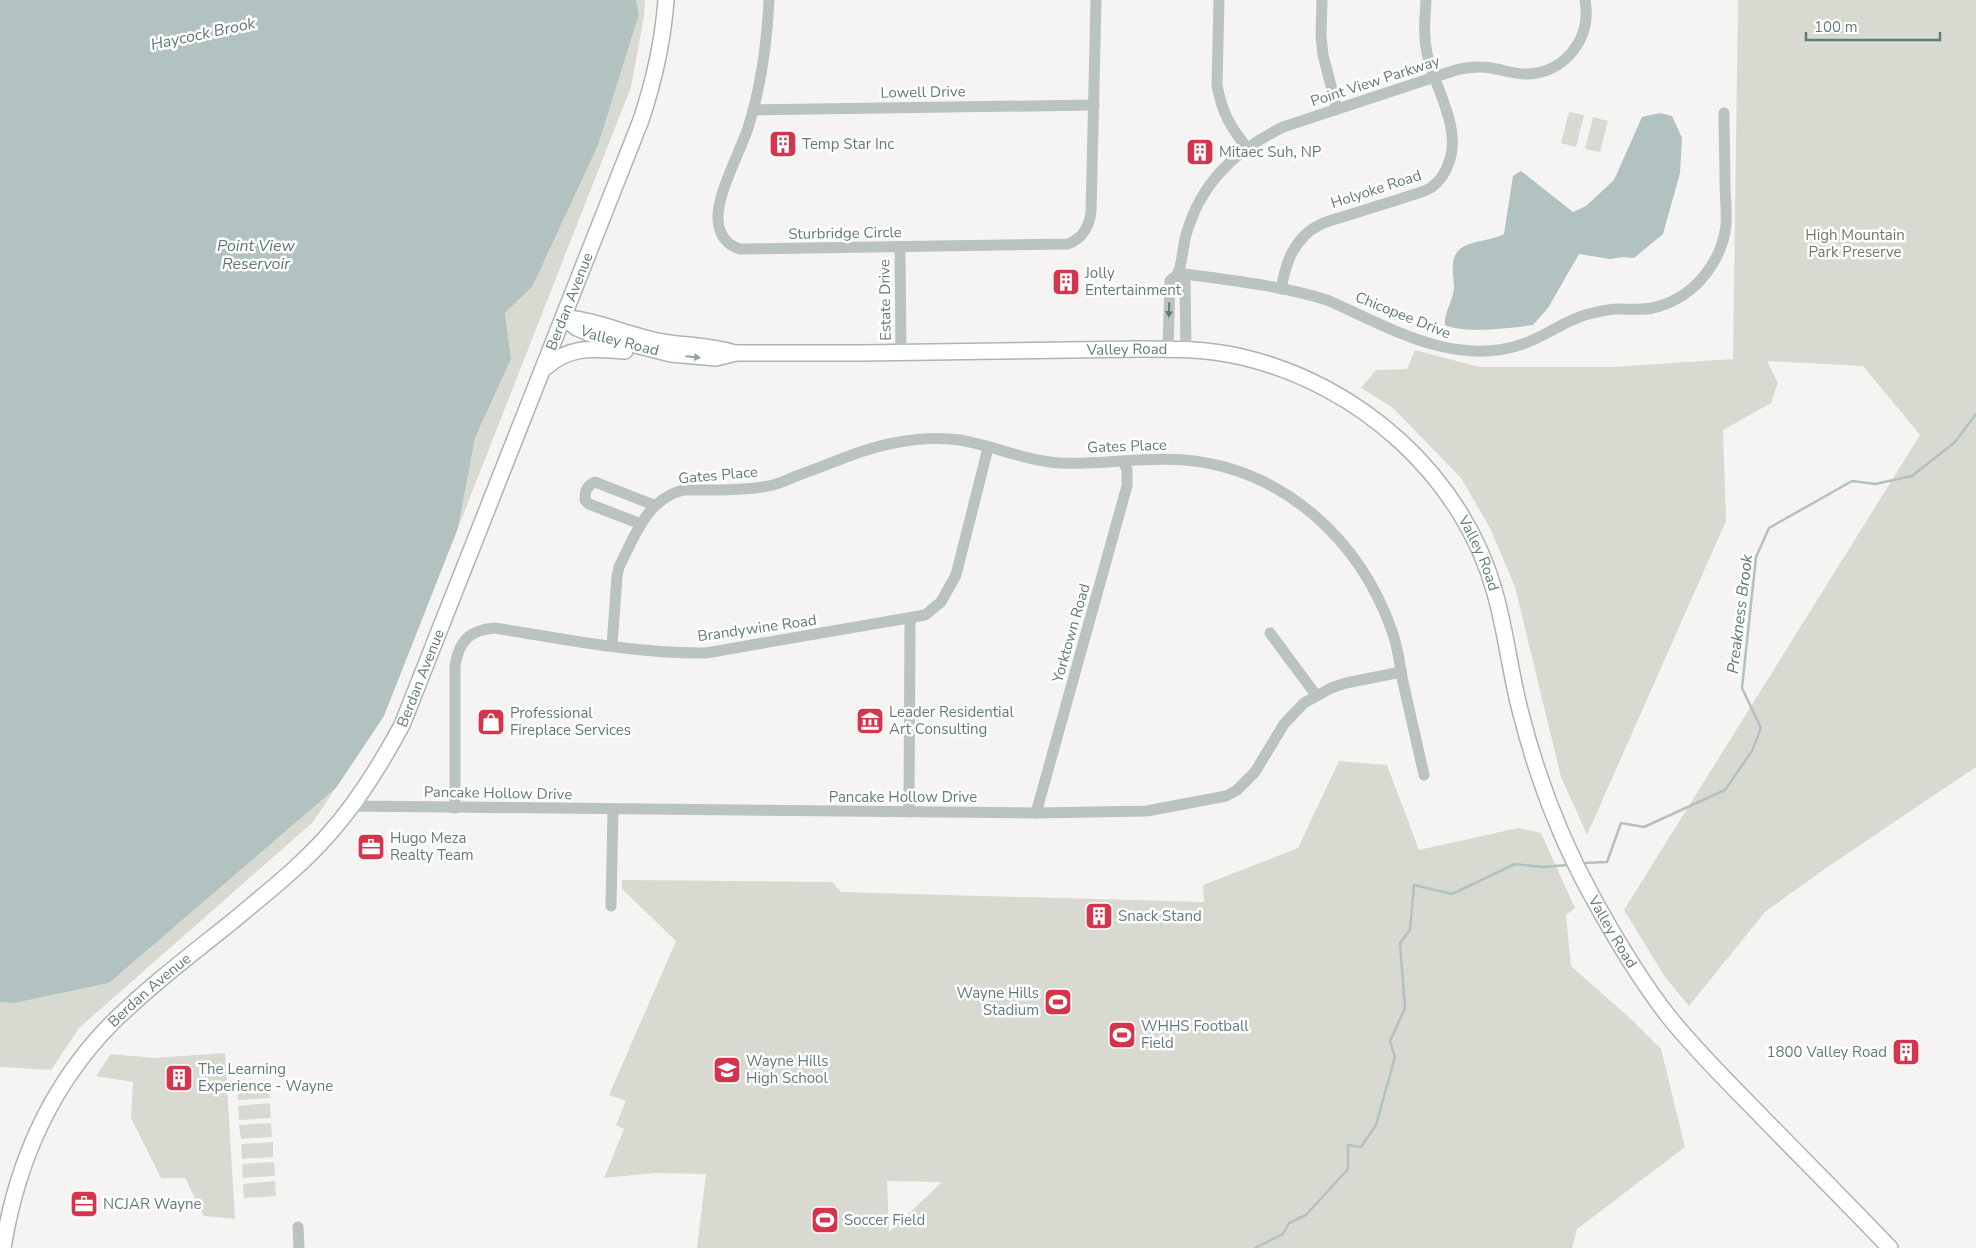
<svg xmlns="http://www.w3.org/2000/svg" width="1976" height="1248" font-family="'Nunito Sans',sans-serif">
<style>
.green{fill:#d8dad2;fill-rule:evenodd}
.water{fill:#b1c2c1}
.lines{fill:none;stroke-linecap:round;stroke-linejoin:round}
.stream{stroke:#b1c2c1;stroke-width:2.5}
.secondary-casing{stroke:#abb5b5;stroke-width:18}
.minor{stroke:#bac2c2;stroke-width:11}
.secondary{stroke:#fff;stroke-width:15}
.oneway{fill:#637a7b}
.oneway2{fill:#92a2a3}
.labels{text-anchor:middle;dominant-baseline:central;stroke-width:5;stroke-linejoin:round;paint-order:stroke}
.street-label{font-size:15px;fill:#637a7b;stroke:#fff}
.poi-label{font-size:15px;fill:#637a7b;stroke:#fff;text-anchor:start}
.park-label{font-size:15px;fill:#717965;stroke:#fff}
.water-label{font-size:16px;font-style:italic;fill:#5e7774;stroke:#fff}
</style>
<rect width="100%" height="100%" fill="#f6f4f2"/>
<g class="green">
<path d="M636 0H645L644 16 631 87 458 528 475 438 511 359 505 313 532 287 639 14Z"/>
<path d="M1738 0H1976V767L1826 868 1765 912 1689 1006 1665 977 1624 910 1920 435 1863 366 1767 361 1778 383 1771 403 1723 430 1726 521 1587 835 1561 777 1515 587 1490 528 1461 478 1393 408 1361 388 1376 370 1407 369 1415 350 1479 367H1612L1733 359Z"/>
<path d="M1569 112 1584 115 1576 147 1561 143Z"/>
<path d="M1593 117 1608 121 1600 152 1585 149Z"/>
<path d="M1339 761 1387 765 1419 850 1518 828 1541 833 1575 908 1566 915 1571 966 1631 1019 1661 1049 1685 1147 1577 1229 1572 1248H697L706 1174 655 1173 604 1178 624 1129 616 1125 626 1101 609 1095 676 941 622 889V880L832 882 841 892 1204 902 1203 885 1298 848ZM887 1181 942 1182 889 1232Z"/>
<path d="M335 789 313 822 79 1028 51 1070 0 1067V1002L15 1003 109 983Z"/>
<path d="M225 1053 235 1219 204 1216 185 1178H161L131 1118 133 1082 96 1076 111 1054 154 1058Z"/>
<path d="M269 1083 270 1098 238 1100 237 1086Z"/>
<path d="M270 1103 271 1118 239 1120 238 1106Z"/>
<path d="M271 1123 272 1137 241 1139 239 1125Z"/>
<path d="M273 1142V1157L242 1159 241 1144Z"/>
<path d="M274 1162 275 1176 243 1178 242 1164Z"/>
<path d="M275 1181 276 1196 244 1198 243 1184Z"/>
</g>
<g class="water">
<path d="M0 0H636L639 14 598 145 532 287 505 313 511 359 475 438 458 528 384 716 336 788 109 983 15 1003 0 1002Z"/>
<path d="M1660 113 1672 116 1682 138 1680 173 1663 234 1634 258 1623 257 1610 259 1579 254 1548 308 1533 325C1511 328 1465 334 1445 325 1444 312 1453 301 1454 288 1454 280 1452 272 1453 264 1455 238 1486 244 1504 234L1513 176 1521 171 1573 212 1586 206 1614 180 1642 117Z"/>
</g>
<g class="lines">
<g class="stream">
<path d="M1584 863 1607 862 1621 823 1644 827 1725 790 1752 751 1761 728 1742 688 1756 557 1769 528 1852 481 1875 484 1912 476 1955 442 1976 414"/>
<path d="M1255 1248 1283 1234 1289 1223 1306 1215 1348 1169V1145L1361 1147 1376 1125 1395 1057 1390 1041 1405 1008 1400 943 1410 930 1414 885 1452 894 1515 864 1543 867 1567 865"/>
</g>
<defs>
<g id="secondary">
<path id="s1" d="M564 318 577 328 591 334 671 354 716 358 736 353H862L1142 349C1176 349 1209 349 1242 357 1359 384 1463 476 1495 593 1506 632 1510 671 1520 710 1536 774 1560 838 1592 896 1615 938 1640 980 1669 1017 1698 1053 1731 1085 1763 1118 1805 1161 1848 1204 1890 1248"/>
<path d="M564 318C594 319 627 335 658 341 685 346 709 345 735 353"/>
<path d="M546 367C571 345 594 349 625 351"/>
<path id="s2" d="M3 1248C17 1161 51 1084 114 1021 151 985 193 953 233 921 265 894 300 867 328 835 358 802 381 764 402 725L641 120C654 81 663 41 666 0"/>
</g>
</defs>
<use href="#secondary" class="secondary-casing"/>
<g class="minor">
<path d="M769 0C767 43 761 87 748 128 740 152 717 194 718 218 718 233 726 245 740 249L1068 244C1083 238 1089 227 1091 212L1096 0"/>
<path d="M1219 0 1217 85C1222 113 1230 126 1247 148"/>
<path d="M1322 0 1321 36 1323 55 1337 109"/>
<path d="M753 110 1094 105"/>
<path d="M900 247 901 353"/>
<path d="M1178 273C1228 280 1279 285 1327 300 1387 326 1452 367 1520 345 1543 338 1562 322 1585 315 1596 312 1607 309 1618 309 1632 309 1646 311 1660 306 1695 295 1721 263 1726 226 1727 212 1725 196 1725 181 1725 158 1724 136 1724 113"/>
<path d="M1178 273 1185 282 1186 349"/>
<path d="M1281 289C1285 268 1290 250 1305 235 1315 225 1326 222 1339 218 1359 212 1380 205 1400 199 1411 195 1423 193 1432 187 1440 181 1446 172 1449 162 1462 127 1434 87 1427 53 1423 35 1425 18 1426 0"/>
<path d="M1168 349 1170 281C1172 279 1177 276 1178 273 1182 265 1183 245 1186 235 1201 182 1235 151 1283 127L1456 70C1468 67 1480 66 1491 68 1504 70 1516 75 1529 74 1567 71 1592 37 1585 0"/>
<path d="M641 524 589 504 585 500C585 491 586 486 595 482L654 505"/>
<path d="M1270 633 1316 695"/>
<path d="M612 646 617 576 619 567C635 536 646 500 683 490 709 490 748 491 773 485 782 483 791 478 799 475 831 464 861 449 894 443 914 439 939 437 960 440 994 446 1026 461 1061 463 1102 465 1143 456 1185 460 1284 469 1360 540 1392 631 1398 647 1400 666 1403 682 1410 713 1417 744 1424 775"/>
<path d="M351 806 1036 813 1147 811 1226 796 1237 790 1255 772 1284 724 1304 703 1331 688 1346 683 1401 672"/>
<path d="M455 808V666C459 640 470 630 495 628 564 639 636 654 706 653L925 615 941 602 956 575 988 448"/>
<path d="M909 812 910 619"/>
<path d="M1036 813 1127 486V470L1123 461"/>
<path d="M611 906 613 810"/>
<path d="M298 1227 299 1248"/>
</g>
<use href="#secondary" class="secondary"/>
</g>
<defs><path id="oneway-solid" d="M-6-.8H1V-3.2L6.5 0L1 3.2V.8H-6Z" transform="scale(1.25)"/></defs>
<use class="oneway" href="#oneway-solid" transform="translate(1169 310) rotate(92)"/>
<use class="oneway2" href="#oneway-solid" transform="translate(693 357) rotate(5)"/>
<defs>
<symbol id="building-square" viewBox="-11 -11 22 22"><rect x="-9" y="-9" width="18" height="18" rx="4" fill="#d4344c" stroke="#fff"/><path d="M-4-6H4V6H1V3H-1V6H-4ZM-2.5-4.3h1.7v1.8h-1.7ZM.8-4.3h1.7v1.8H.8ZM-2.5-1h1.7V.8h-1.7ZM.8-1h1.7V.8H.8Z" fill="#fff"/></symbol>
<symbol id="museum-square" viewBox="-11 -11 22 22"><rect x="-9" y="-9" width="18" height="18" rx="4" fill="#d4344c" stroke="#fff"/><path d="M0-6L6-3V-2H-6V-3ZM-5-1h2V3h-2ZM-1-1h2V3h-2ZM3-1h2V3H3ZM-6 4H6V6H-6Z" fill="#fff"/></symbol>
<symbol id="shop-square" viewBox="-11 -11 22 22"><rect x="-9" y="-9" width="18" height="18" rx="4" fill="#d4344c" stroke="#fff"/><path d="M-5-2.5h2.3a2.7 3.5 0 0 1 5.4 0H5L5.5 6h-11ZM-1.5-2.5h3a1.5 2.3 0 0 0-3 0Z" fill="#fff"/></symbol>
<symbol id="office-square" viewBox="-11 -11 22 22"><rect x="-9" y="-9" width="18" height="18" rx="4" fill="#d4344c" stroke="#fff"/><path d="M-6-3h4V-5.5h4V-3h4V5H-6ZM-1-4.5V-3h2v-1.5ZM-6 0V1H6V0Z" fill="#fff"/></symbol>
<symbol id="stadium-square" viewBox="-11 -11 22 22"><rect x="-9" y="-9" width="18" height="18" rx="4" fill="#d4344c" stroke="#fff"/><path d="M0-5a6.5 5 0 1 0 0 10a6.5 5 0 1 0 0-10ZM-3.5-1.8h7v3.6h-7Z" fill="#fff"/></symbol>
<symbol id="school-square" viewBox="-11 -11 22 22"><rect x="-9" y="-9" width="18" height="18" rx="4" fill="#d4344c" stroke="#fff"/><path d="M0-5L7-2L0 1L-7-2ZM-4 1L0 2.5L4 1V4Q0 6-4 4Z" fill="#fff"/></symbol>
</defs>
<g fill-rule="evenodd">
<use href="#building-square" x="767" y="128" width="32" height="32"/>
<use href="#building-square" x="1184" y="136" width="32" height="32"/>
<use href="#building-square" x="1050" y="266" width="32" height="32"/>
<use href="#museum-square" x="854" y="705" width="32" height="32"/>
<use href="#shop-square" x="475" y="706" width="32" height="32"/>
<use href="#office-square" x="355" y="831" width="32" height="32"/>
<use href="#building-square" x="1083" y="900" width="32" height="32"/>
<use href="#stadium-square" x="1042" y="986" width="32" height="32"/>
<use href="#stadium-square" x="1106" y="1019" width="32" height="32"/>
<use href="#building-square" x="1890" y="1036" width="32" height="32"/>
<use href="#school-square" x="711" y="1054" width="32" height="32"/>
<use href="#building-square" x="163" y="1062" width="32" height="32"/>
<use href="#office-square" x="68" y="1188" width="32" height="32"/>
<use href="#stadium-square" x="809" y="1204" width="32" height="32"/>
</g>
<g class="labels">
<g class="street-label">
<text transform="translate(1375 81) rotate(-18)">Point View Parkway</text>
<text transform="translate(923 92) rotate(-1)">Lowell Drive</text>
<text transform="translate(1376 189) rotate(-18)">Holyoke Road</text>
<text transform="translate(845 233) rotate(-1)">Sturbridge Circle</text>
<text transform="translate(885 300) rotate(-91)">Estate Drive</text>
<text stroke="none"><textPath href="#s2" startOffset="1129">Berdan Avenue</textPath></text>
<text transform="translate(1403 315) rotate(22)">Chicopee Drive</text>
<text stroke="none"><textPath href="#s1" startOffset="61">Valley Road</textPath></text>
<text stroke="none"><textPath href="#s1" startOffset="571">Valley Road</textPath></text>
<text transform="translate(1127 446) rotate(-2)">Gates Place</text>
<text transform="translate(718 475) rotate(-5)">Gates Place</text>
<text stroke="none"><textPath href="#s1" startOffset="1006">Valley Road</textPath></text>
<text transform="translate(757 628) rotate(-8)">Brandywine Road</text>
<text transform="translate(1071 633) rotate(-74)">Yorktown Road</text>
<text stroke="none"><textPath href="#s2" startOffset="724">Berdan Avenue</textPath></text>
<text transform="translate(498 793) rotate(1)">Pancake Hollow Drive</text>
<text x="903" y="797">Pancake Hollow Drive</text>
<text stroke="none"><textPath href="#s1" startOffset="1410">Valley Road</textPath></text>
<text stroke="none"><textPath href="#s2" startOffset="304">Berdan Avenue</textPath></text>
</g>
<g class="poi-label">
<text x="802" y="144">Temp Star Inc</text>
<text x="1219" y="152">Mitaec Suh, NP</text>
<text x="1085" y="273">Jolly<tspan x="1085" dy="17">Entertainment</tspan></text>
<text x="889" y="712">Leader Residential<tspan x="889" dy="17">Art Consulting</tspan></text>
<text x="510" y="713">Professional<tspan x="510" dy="17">Fireplace Services</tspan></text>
<text x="390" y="838">Hugo Meza<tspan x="390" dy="17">Realty Team</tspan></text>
<text x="1118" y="916">Snack Stand</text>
<text x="1039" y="993" text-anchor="end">Wayne Hills<tspan x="1039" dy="17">Stadium</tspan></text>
<text x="1141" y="1026">WHHS Football<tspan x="1141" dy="17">Field</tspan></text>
<text x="1887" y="1052" text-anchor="end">1800 Valley Road</text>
<text x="746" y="1061">Wayne Hills<tspan x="746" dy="17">High School</tspan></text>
<text x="198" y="1069">The Learning<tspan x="198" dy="17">Experience - Wayne</tspan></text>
<text x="103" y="1204">NCJAR Wayne</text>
<text x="844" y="1220">Soccer Field</text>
</g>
<g class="park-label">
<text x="1855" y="235">High Mountain<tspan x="1855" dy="17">Park Preserve</tspan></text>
</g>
<g class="water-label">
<text transform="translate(203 34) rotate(-12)">Haycock Brook</text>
<text x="256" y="246">Point View<tspan x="256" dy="18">Reservoir</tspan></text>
<text transform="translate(1740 614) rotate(-83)">Preakness Brook</text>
</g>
</g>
<path d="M1806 32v8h134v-8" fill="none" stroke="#637a7b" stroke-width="2.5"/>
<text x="1814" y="32" font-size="15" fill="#637a7b" stroke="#ffffff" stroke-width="4" paint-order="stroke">100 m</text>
</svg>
